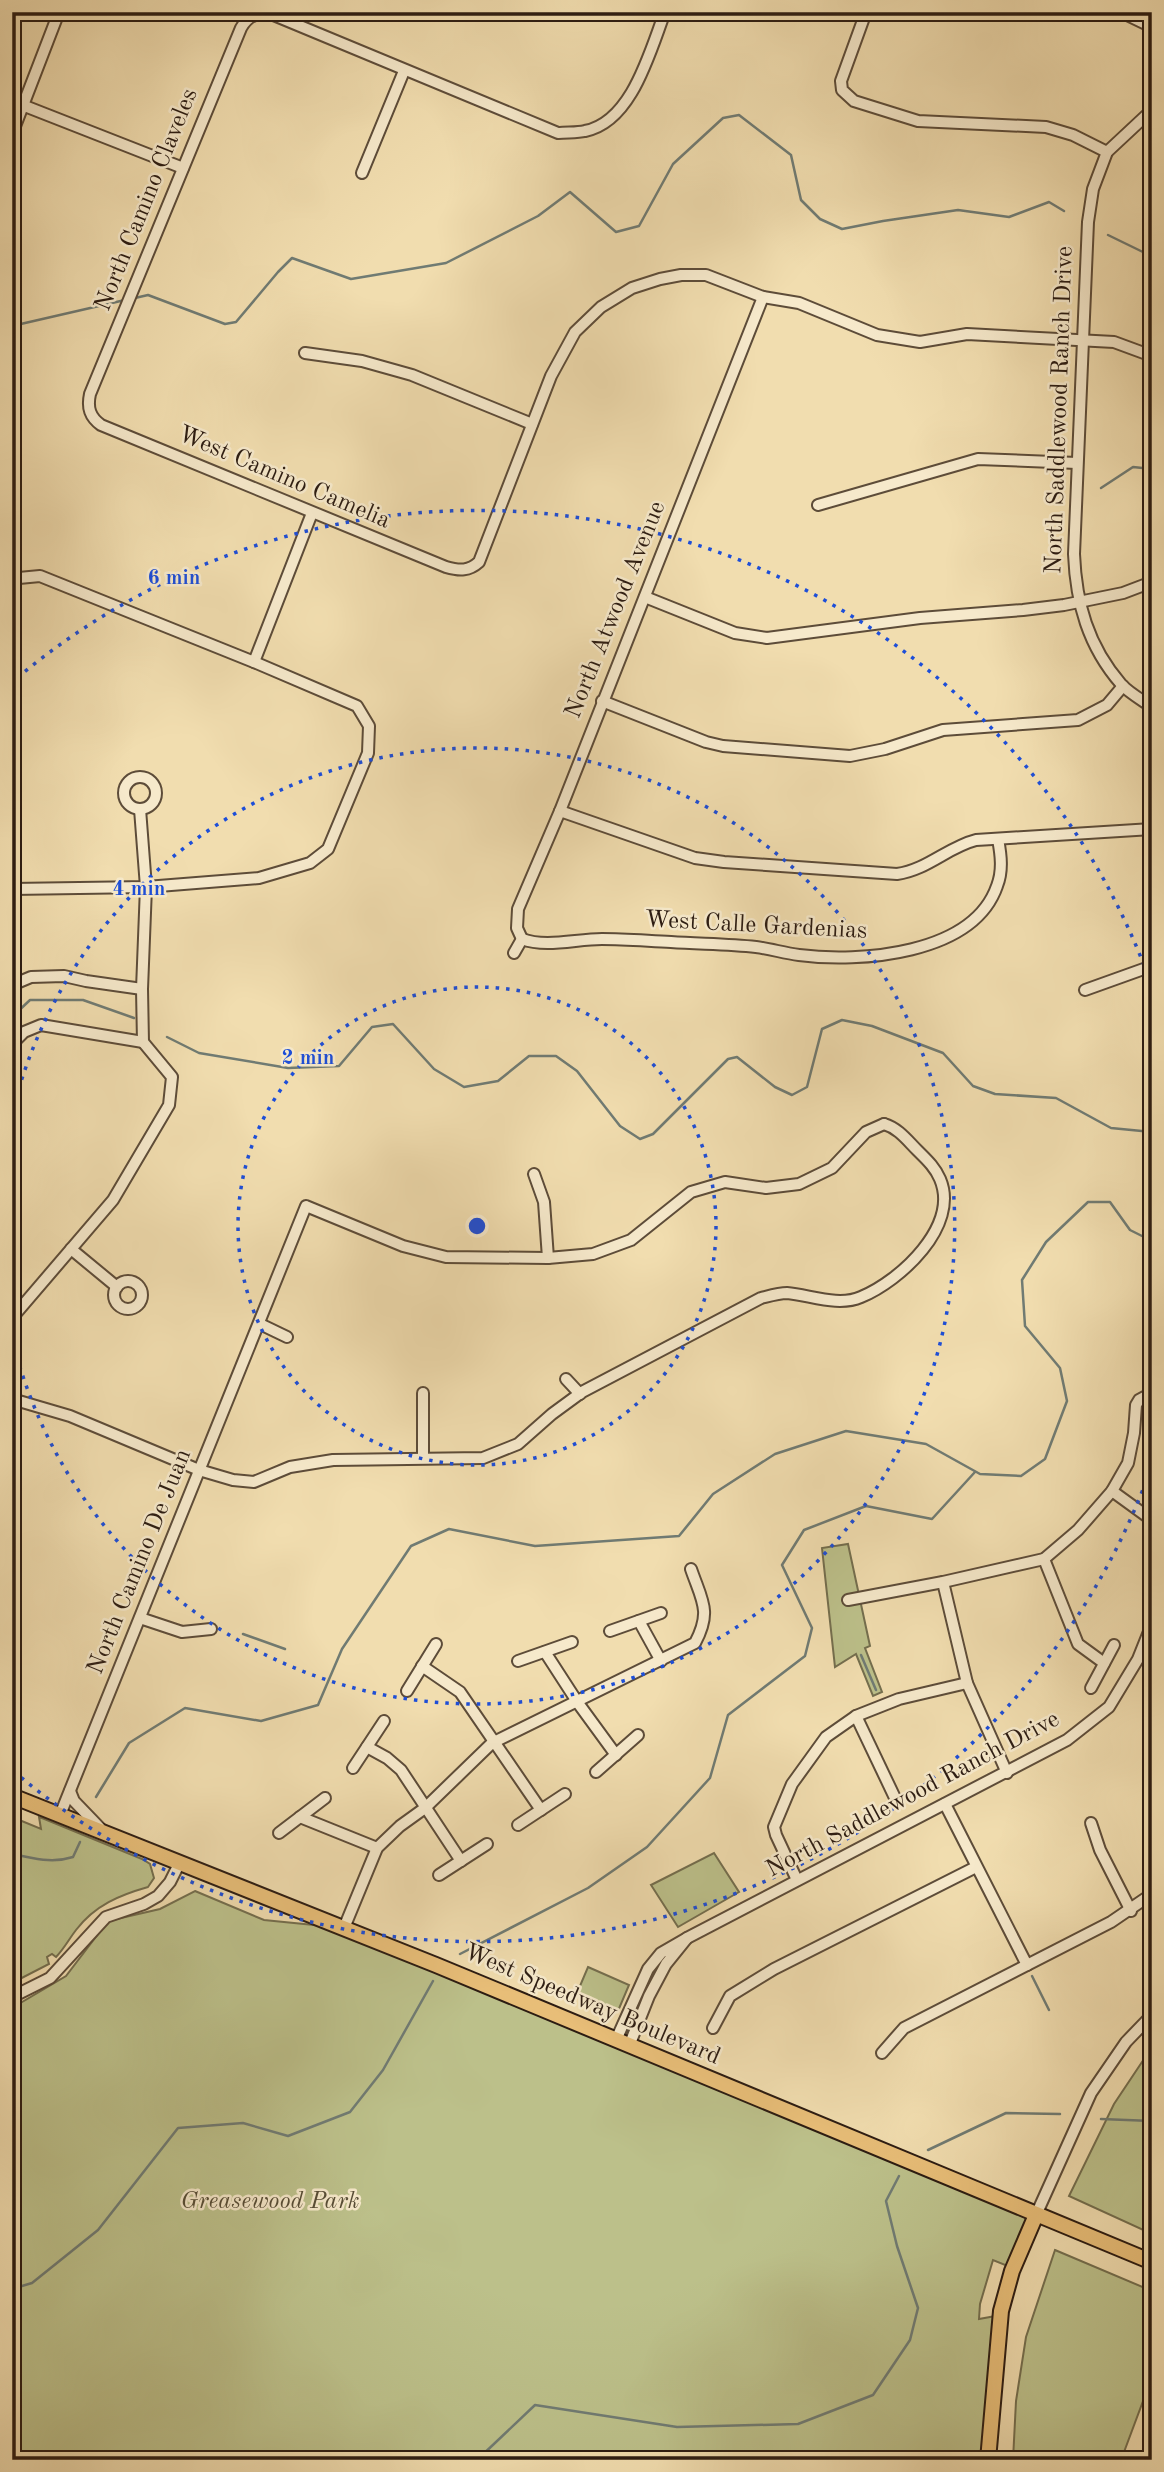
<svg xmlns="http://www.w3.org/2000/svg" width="1164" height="2472" font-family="'Old Standard TT',serif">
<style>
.green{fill:#bcc08a;stroke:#746e4e;stroke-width:2}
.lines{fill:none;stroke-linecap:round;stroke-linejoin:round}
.stream{stroke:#707b73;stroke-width:2.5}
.minor-casing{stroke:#5d4c39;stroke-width:14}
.major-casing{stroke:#2c1c12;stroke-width:18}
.minor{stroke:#f6e9cb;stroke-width:10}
.major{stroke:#e8be78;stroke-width:14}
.ring{fill:none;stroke:#1d4ed8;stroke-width:3.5;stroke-dasharray:3.5 7}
.labels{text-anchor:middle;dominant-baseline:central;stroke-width:5;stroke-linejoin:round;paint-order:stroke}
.street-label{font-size:24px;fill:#2c1c12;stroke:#f6e9cb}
.park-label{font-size:24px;font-style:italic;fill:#574d36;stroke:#f6e9cb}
.centre{fill:#1d4ed8;stroke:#f6e9cb;stroke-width:3.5}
.ring-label{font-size:21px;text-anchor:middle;font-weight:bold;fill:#1d4ed8;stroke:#f6e9cb;stroke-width:5;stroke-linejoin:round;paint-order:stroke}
</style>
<rect width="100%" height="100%" fill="#f1ddaf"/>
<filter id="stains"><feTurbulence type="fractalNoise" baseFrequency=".00286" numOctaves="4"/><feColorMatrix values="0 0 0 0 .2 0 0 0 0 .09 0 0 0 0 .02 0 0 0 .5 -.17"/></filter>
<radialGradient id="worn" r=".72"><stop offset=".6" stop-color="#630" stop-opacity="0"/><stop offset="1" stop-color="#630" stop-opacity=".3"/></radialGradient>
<g class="green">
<path d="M848 1544 870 1646 865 1648 882 1692 873 1696 856 1654 835 1667 822 1548Z"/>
<path d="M12 1817 41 1829 39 1817 42 1818 142 1859 150 1864 154 1878 148 1887C120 1895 95 1905 76 1930 69 1939 64 1949 56 1957L52 1954 47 1957 49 1964 12 1983Z"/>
<path d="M714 1853 739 1892 678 1927 651 1885Z"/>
<path d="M195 1891 264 1920 344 1928 629 2046 1033 2221 1015 2269 993 2260 980 2304 979 2319 1001 2315 994 2460H12V2008L66 1976 108 1921 160 1909Z"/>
<path d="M588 1967 629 1985 618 2011 577 1993Z"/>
<path d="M1152 2047V2234L1069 2196 1114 2104Z"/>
<path d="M1055 2250 1152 2291V2377L1121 2460H1013L1016 2401 1026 2337Z"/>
</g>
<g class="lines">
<g class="stream">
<path d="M1108 235 1147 254 1152 253"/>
<path d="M135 298 148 295 225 324 236 322 278 272 292 258 351 279 446 263 538 216 570 192 616 232 639 226 673 164 723 118 739 115 791 155 801 200 820 219 842 229 883 221 958 210 1009 217 1049 202 1064 211"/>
<path d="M12 326 125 300"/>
<path d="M1101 488 1133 467 1152 469"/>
<path d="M12 1017 30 1000H83L134 1018"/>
<path d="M167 1037 199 1053 288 1068 339 1066 372 1027 393 1024 434 1069 464 1087 498 1081 529 1056H556L577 1071 620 1126 640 1139 653 1134 728 1059 737 1057 775 1087 792 1095 807 1087 822 1029 842 1020 872 1026 943 1053 973 1086 995 1094 1056 1098 1111 1128 1152 1132"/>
<path d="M243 1634 285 1649"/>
<path d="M861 1655 876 1690"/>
<path d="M96 1797 129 1743 185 1708 261 1721 318 1705 342 1649 411 1546 449 1529 535 1546 679 1536 713 1494 775 1454 846 1431 926 1444 980 1474 1021 1476 1045 1459 1067 1401 1060 1368 1025 1326 1022 1280 1046 1242 1088 1202H1110L1130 1230 1152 1241"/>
<path d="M12 1854C34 1858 51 1864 73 1857L80 1842"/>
<path d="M460 1954 588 1888 647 1847 710 1778 728 1715 805 1656 812 1628 782 1565 804 1530 866 1506 932 1519 975 1472"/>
<path d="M1032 1976 1049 2010"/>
<path d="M1101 2119 1152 2121"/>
<path d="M928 2150 1006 2113 1060 2114"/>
<path d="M12 2289 32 2283 98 2230 178 2128 243 2123 288 2136 350 2112 383 2070 433 1981"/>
<path d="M477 2460 535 2405 677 2427 798 2424 873 2395 910 2340 918 2308 897 2246 886 2201 899 2176"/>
</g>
<defs>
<g id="minor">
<path d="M665 12C650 51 632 122 585 131 577 133 567 132 558 133L271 14C258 11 247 17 241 28L90 394C87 408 90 417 101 425L446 567C460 571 469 571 479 562L551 376 575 332 601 307 632 288 660 279 681 275H706L763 297 799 303 877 335 920 342 967 334 1114 342 1152 356"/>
<path d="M866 12 841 81 842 90 854 101 918 121 1046 127 1073 135 1107 152"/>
<path d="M1073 12 1125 14 1152 27"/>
<path d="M12 101 183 168"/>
<path d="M1152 110 1107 152 1093 189 1088 222 1074 554C1076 603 1088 646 1121 684 1129 693 1142 700 1152 707"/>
<path d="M12 134 59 12"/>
<path d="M362 173 404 71"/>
<path d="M305 353 362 361 412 375 532 424"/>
<path d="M818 505 978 459 1077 463"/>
<path d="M12 582 19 578 40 576 254 662 357 706 369 726 368 753 328 849 310 863 259 878 146 887 12 889"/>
<path d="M645 597 735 633 767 638 920 618 1023 610 1064 605 1123 593 1152 582"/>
<path d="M254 662 312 513"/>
<path d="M602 701 706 742 723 746 850 756 885 749 943 730 1078 720 1107 705 1123 686"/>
<circle cx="140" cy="793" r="16"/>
<path d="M560 811 695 858 724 862 897 874C927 870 948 847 976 840L1152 829"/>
<path d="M522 939 517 928 518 909 560 811 763 297"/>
<path d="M522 939C546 948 576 939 602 939 625 939 648 941 671 942 699 944 728 944 756 947 771 949 784 953 799 955 859 963 973 955 997 886 1003 871 1001 855 998 839"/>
<path d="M514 953 522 939"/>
<path d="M12 985 31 977 64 976 86 981 142 989"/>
<path d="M1085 990 1152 966"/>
<path d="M12 1044 24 1032 41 1025 143 1042"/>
<path d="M534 1174 544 1202 548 1258"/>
<path d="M71 1249 117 1287"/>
<circle cx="128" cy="1295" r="14"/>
<path d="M12 1318 113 1200 169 1105 172 1077 143 1042 142 989 146 887 140 809"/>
<path d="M260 1324 287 1337"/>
<path d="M566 1379 580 1394"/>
<path d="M423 1393V1458"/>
<path d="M12 1399 70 1416 199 1470 233 1480 254 1482 290 1467 333 1460 483 1458 518 1444 552 1414 582 1392 761 1298C769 1296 779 1293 787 1293 810 1295 838 1307 861 1297 900 1281 960 1226 940 1179 935 1167 926 1159 917 1150 907 1140 898 1128 884 1124"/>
<path d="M1112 1491 1152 1520"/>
<path d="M1044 1559 1078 1644 1104 1663"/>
<path d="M943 1582 967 1683 1007 1773"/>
<path d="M848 1600 943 1582 1044 1559 1078 1530 1112 1491 1128 1463 1134 1433 1136 1405 1139 1400 1152 1393"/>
<path d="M140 1618 182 1632 211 1629"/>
<path d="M639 1621 661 1661"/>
<path d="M610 1631 661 1613"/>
<path d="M545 1652 578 1703 616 1755"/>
<path d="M518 1661 572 1642"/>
<path d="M422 1666 460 1692 541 1810"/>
<path d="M1091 1688 1114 1645"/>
<path d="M407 1691 436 1644"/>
<path d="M856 1716 896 1800"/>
<path d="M367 1747 387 1758 401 1770 461 1861"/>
<path d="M353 1768 384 1721"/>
<path d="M596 1772 638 1735"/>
<path d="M70 1791 74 1801 100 1828"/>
<path d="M945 1804 1027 1965"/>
<path d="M60 1815 306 1206 403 1246 446 1257 548 1258 593 1254 631 1240 691 1192 725 1182 766 1188 799 1184 832 1168 866 1132 884 1124"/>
<path d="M300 1817 377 1848"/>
<path d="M1091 1823 1100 1850 1131 1911"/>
<path d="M518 1825 565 1794"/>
<path d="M279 1833 325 1798"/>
<path d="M439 1875 487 1844"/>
<path d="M797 1880 776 1835 774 1827 792 1784 826 1737 856 1716 899 1699 967 1683"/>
<path d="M344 1928 377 1848 400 1826 425 1808 492 1743 695 1643C712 1611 702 1601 691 1569"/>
<path d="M687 1938 1067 1740 1109 1707 1138 1659 1152 1624"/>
<path d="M12 1997 50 1978 106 1917 144 1904 158 1896 170 1882 180 1862"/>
<path d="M713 2028 730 1996 774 1969 976 1867"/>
<path d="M616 2040 648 1969 661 1953 687 1938 666 1964 649 1996 629 2046"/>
<path d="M882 2053 904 2028 1111 1922 1152 1894"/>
<path d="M1036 2215 1091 2093 1126 2042 1152 2015"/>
</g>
<g id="major">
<path d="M12 1796 436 1965 1152 2262"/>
<path d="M988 2460 1001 2311 1012 2271 1036 2215"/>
</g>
</defs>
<use href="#minor" class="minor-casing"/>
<use href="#major" class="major-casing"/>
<use href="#minor" class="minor"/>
<use href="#major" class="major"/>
</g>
<g class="ring">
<circle cx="477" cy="1226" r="239"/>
<path d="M13 1110A478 478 0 1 1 13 1342"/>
<path d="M1150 1471A716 716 0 0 1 17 1774M17 678A716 716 0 0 1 1150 981"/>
</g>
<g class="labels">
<g class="street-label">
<text transform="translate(147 200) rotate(-68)">North Camino Claveles</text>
<text transform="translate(1060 410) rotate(-88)">North Saddlewood Ranch Drive</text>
<text transform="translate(284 478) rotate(23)">West Camino Camelia</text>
<text transform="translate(616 610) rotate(-68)">North Atwood Avenue</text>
<text transform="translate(756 926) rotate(3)">West Calle Gardenias</text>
<text transform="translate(140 1562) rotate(-68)">North Camino De Juan</text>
<text transform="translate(913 1795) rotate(-28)">North Saddlewood Ranch Drive</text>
<text transform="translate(592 2005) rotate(23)">West Speedway Boulevard</text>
</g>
<g class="park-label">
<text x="270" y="2202">Greasewood Park</text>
</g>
</g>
<circle cx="477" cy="1226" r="10" class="centre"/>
<g class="ring-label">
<text x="174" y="584">6 min</text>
<text x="139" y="895">4 min</text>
<text x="308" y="1064">2 min</text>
</g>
<rect width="1164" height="2472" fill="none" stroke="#f1ddaf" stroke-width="42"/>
<rect x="14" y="14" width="1136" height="2444" fill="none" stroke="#2c1c12" stroke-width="3.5"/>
<rect x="21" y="21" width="1122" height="2430" fill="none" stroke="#2c1c12" stroke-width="2"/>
<rect width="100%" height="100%" filter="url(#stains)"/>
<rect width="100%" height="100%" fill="url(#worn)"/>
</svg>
